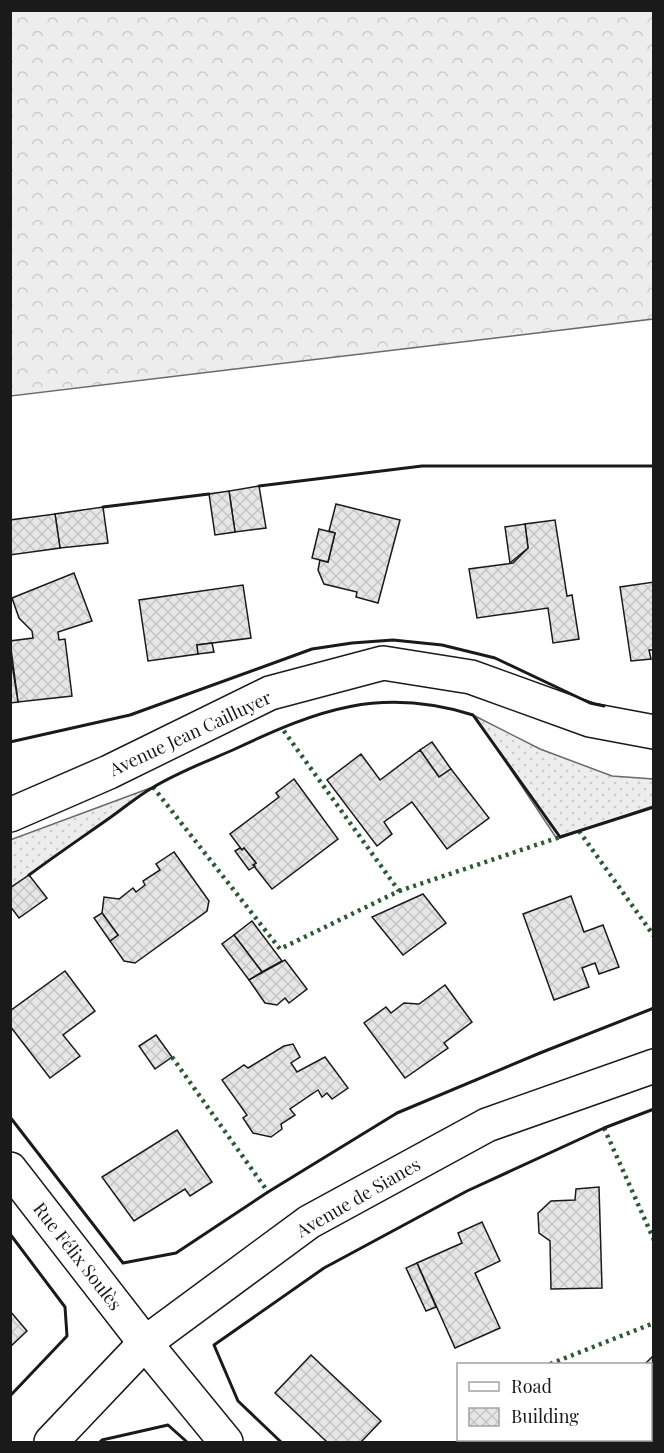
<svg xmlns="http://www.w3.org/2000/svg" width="664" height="1453" font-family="'Playfair Display',serif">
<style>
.grass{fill:url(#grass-dots);stroke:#6a6a6a;stroke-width:1.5}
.forest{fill:url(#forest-crowns);stroke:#6a6a6a;stroke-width:1.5}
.building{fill:url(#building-cross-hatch);stroke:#1a1a1a;stroke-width:1.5}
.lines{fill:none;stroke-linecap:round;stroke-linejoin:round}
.street-casing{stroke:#1a1a1a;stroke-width:36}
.street{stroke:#fff;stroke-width:33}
.hedge{stroke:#2b5a34;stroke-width:4.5;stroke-dasharray:3 4.5;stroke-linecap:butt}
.wall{stroke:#1a1a1a;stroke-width:3}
.labels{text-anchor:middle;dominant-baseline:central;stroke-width:4.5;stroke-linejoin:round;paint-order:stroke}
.street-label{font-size:18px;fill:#1a1a1a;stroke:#fff}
</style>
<defs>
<pattern id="grass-dots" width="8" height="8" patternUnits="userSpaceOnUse" patternTransform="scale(1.5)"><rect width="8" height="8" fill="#ededed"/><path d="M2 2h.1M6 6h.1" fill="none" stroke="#cbcbcb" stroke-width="1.8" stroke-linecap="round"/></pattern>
<pattern id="forest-crowns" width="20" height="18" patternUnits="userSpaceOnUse" patternTransform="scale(1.5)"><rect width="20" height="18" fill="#ededed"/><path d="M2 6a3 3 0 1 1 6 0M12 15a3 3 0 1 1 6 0" fill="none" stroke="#cbcbcb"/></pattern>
<pattern id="building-cross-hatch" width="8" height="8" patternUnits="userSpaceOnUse" patternTransform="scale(1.5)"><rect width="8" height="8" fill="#e6e6e6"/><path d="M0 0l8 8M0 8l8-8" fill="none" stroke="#c5c5c5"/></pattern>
</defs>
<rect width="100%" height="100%" fill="#fff"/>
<g class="grass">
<path d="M475 716 540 749 612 776 653 779V806L557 839Z"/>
<path d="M153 787 11 888 10 840Z"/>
</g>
<path class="forest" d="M10 11H653V319L11 396Z"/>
<g class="building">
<path d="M259 486 266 528 235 532 229 491Z"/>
<path d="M229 491 235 532 215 535 209 494Z"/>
<path d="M336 504 400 520 378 603 356 597 357 592 324 584 318 570 320 560 328 562 335 533 329 531Z"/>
<path d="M103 507 108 543 60 548 55 514Z"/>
<path d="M55 514 60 548 10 555V520Z"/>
<path d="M555 520 567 596 572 595 579 639 553 643 548 608 477 618 469 569 513 563 528 548 525 524Z"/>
<path d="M525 524 528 548 510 563 505 527Z"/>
<path d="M319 529 335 533 328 562 312 558Z"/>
<path d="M74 573 92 621 58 632 59 640 65 639 72 696 18 702 10 641 33 638 32 631 19 618 12 598Z"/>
<path d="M654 582V650H649L651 659 631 661 620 587Z"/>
<path d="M243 585 251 638 197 645 198 654 148 661 139 600Z"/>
<path d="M212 643 214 652 198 654 197 645Z"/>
<path d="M10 652 18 702 10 703Z"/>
<path d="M432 742 451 769 439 777 420 750Z"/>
<path d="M420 750 439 777 451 769 489 818 447 849 412 802 384 822 392 834 377 846 327 780 361 754 380 780Z"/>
<path d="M294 779 338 839 272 889 253 865 256 863 244 848 242 850 230 834 279 797 276 793Z"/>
<path d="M240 848 242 850 244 848 256 863 253 865 255 866 249 870 235 851Z"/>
<path d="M174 852 209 901 207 911 135 963 124 961 110 941 118 935 102 913 104 897 119 899 133 888 136 892 145 885 143 881 160 870 156 864Z"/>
<path d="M29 875 47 898 19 918 10 906V888Z"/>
<path d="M423 894 446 923 403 955 372 917Z"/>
<path d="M571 896 584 932 603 925 619 967 599 974 595 963 582 968 589 987 554 1000 523 914Z"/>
<path d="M102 913 118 935 110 941 94 918Z"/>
<path d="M252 921 282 961 262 972 234 935Z"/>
<path d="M234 935 262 972 249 980 222 944Z"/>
<path d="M285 960 307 989 289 1003 285 998 277 1005 265 1003 249 980Z"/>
<path d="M65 971 95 1011 63 1035 80 1056 50 1078 10 1026V1011Z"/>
<path d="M445 985 472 1022 444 1043 448 1048 405 1078 364 1023 386 1007 391 1013 404 1003 419 1004Z"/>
<path d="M156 1035 172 1057 155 1069 139 1046Z"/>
<path d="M293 1044 300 1057 291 1063 297 1072 325 1057 348 1088 332 1099 327 1093 322 1097 318 1090 290 1109 295 1115 281 1124 282 1129 271 1137 253 1133 243 1118 247 1115 222 1080 244 1065 248 1068 284 1046Z"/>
<path d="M177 1130 212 1182 190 1196 185 1189 134 1221 102 1177Z"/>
<path d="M599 1187 602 1288 551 1289 550 1241 539 1233 538 1213 551 1201 575 1200 576 1189Z"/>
<path d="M482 1222 500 1261 475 1273 500 1328 455 1348 417 1263 462 1243 458 1233Z"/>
<path d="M417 1263 436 1307 426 1311 406 1268Z"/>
<path d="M10 1311 27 1331 10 1347Z"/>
<path d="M311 1355 381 1421 361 1442H327L275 1393Z"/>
<path d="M654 1355V1442H621L618 1440H650V1364H645Z"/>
</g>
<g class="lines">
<defs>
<g id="street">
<path d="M10 815 109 772 270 693 383 663 471 677 590 720 654 732"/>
<path d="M10 1169 145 1343 226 1442"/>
<path d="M51 1442 145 1343 309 1222 487 1125 654 1066"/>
</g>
</defs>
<use href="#street" class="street-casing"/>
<use href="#street" class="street"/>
<g class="hedge">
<path d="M153 787 280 949 399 891 281 727"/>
<path d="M579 831 654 936"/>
<path d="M399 891 560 837"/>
<path d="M172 1057 268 1192"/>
<path d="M604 1128 654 1240"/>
<path d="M550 1364 654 1323"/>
</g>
<g class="wall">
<path d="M259 486 422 466H654"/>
<path d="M103 507 209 494"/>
<path d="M10 742 130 715 312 649 352 643 393 640 442 645 495 658 590 703 604 706"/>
<path d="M29 875C56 855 84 836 111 817 125 807 138 796 152 788 178 772 208 761 235 749 318 710 380 686 473 715L560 837 654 807"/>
<path d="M10 1117 123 1263 176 1253 268 1192 397 1113 540 1053 654 1008"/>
<path d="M10 1234 65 1307 67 1336 10 1396"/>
<path d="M100 1442 102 1440 168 1425 187 1442"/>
<path d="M281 1442 238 1401 214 1345 324 1268 467 1191 604 1128 654 1109"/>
</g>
</g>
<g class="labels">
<g class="street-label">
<text transform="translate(190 733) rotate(-25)">Avenue Jean Cailluyer</text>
<text transform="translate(358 1197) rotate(-30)">Avenue de Sianes</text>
<text transform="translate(78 1256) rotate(52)">Rue Félix Soulès</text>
</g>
</g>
<rect width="664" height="1453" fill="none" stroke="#1a1a1a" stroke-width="24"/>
<rect x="457" y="1363" width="195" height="78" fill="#ffffff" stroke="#a3a3a3" stroke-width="1.5"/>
<rect x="469" y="1382" width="30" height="9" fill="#ffffff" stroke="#a3a3a3" stroke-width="1.5"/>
<text x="511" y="1393" font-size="18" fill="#1a1a1a">Road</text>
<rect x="469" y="1408" width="30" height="18" fill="url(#building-cross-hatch)" stroke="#a3a3a3" stroke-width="1.5"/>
<text x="511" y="1423" font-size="18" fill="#1a1a1a">Building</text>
</svg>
